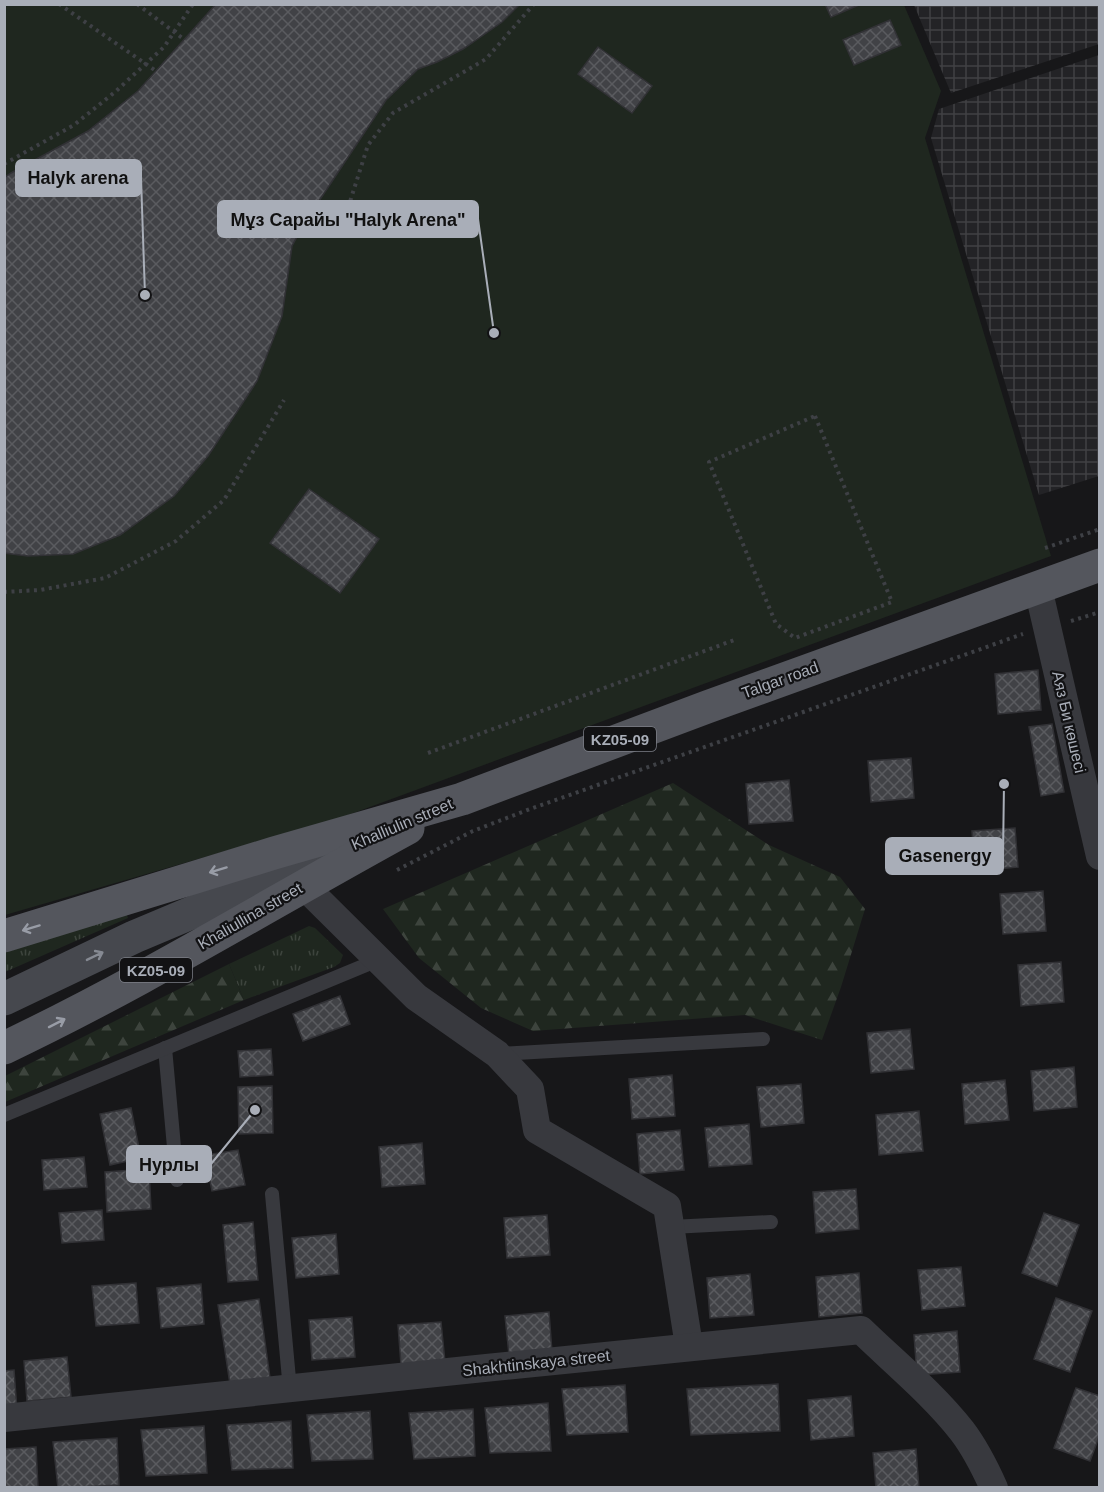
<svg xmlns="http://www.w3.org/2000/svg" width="1104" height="1492" font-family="Helvetica,sans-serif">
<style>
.industrial{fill:url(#industrial-grid)}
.grass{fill:url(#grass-tufts)}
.forest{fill:url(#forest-firs)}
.pitch{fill:#1f271f}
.building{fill:url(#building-cross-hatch);stroke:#313135;stroke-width:1.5}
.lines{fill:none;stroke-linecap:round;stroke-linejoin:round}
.path{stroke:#3e4045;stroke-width:4;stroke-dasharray:3 4.5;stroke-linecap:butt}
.lane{stroke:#38393e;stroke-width:14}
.street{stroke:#38393e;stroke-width:28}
.secondary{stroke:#46484e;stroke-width:33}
.primary{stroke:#54565d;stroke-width:33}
.oneway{stroke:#989ca6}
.oneway2{stroke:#868a93}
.labels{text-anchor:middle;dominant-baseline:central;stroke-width:4.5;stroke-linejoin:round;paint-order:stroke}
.shield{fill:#121214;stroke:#7c7f87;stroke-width:1.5}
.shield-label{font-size:15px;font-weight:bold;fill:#a9aeb8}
.street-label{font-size:16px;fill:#a9aeb8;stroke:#121214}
.leader{fill:none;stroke:#a9aeb8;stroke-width:2}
.callout-dot{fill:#a9aeb8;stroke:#121214;stroke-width:2}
.callout{fill:#a9aeb8;stroke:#a9aeb8;stroke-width:2}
.callout-label{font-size:18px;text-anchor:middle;font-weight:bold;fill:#111}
</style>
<defs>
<pattern id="industrial-grid" width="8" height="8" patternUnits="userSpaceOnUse" patternTransform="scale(1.5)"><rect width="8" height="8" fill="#232326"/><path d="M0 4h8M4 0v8" fill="none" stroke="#404043"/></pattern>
<pattern id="grass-tufts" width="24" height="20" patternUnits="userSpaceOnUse" patternTransform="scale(1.5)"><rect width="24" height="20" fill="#1f271f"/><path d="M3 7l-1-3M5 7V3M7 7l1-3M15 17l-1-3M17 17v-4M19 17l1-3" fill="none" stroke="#3d443d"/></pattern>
<pattern id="forest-firs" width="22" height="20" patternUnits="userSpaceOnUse" patternTransform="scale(1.5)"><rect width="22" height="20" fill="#1f271f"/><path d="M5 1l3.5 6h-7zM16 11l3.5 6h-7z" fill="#3d443d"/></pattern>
<pattern id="building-cross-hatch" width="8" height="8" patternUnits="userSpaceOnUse" patternTransform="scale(1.5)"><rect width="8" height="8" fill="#414246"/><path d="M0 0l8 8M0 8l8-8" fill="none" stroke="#5a5b5f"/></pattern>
</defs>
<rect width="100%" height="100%" fill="#171719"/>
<g class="industrial">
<path d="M914 5H1099V44L951 93Z"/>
<path d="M1099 55V476L1039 495 931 138 939 109Z"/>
</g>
<g class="grass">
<path d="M126 913 128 918 5 972 4 953Z"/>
<path d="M309 926 315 928 343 955 340 963 334 967 244 1000 229 964Z"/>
</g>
<g class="forest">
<path d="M673 783 769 845 840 877 865 909 841 987 822 1040 745 1015 533 1031 481 1008 419 958 383 909Z"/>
<path d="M229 964 244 1000 5 1102V1076Z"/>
</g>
<path class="pitch" d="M5 5H904L941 91 925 138 1051 556 340 818 5 915Z"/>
<g class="building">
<path d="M216 4H520L502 22 463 49 437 62 418 69 386 100 305 222 292 246 282 316 257 381 208 456 174 496 120 535 73 554 28 556 4 553V178L11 173 88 131 138 91Z"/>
<path d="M825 4H861L831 17Z"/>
<path d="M890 20 901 45 854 65 843 40Z"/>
<path d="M598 47 652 86 632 113 578 74Z"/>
<path d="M309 489 379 539 340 593 270 543Z"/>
<path d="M1038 670 1041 710 998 714 995 674Z"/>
<path d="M1052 724 1064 792 1041 796 1029 727Z"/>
<path d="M911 758 914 798 871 802 868 761Z"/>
<path d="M789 780 793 821 749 824 746 784Z"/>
<path d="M1015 828 1018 867 975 871 972 831Z"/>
<path d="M1043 891 1046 931 1003 934 1000 894Z"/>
<path d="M1061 962 1064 1002 1021 1006 1018 965Z"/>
<path d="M340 996 350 1024 303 1041 293 1014Z"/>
<path d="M910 1029 914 1069 871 1073 867 1033Z"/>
<path d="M271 1049 273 1075 240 1077 238 1051Z"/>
<path d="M1074 1067 1077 1107 1034 1111 1031 1071Z"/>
<path d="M672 1075 675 1116 632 1119 629 1079Z"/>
<path d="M1005 1080 1009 1120 965 1124 962 1084Z"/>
<path d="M801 1084 804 1123 761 1127 757 1087Z"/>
<path d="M272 1086 273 1133 239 1134 238 1087Z"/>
<path d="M131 1108 141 1158 110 1165 100 1114Z"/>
<path d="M919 1111 923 1151 879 1155 876 1115Z"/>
<path d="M749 1124 752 1164 709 1167 705 1128Z"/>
<path d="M680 1130 684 1170 640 1174 637 1134Z"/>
<path d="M422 1143 425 1184 382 1187 379 1147Z"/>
<path d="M238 1150 245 1185 212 1191 205 1155Z"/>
<path d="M84 1157 87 1187 44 1190 42 1160Z"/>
<path d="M149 1169 151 1209 107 1212 105 1172Z"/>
<path d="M856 1189 859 1229 816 1233 813 1192Z"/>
<path d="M102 1210 104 1240 62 1243 59 1213Z"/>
<path d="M1044 1213 1079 1225 1057 1286 1022 1273Z"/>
<path d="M547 1215 550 1255 507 1258 504 1218Z"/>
<path d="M253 1222 258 1280 228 1282 223 1225Z"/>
<path d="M336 1234 339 1274 296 1278 292 1238Z"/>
<path d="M961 1267 965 1306 922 1310 918 1270Z"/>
<path d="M859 1273 862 1313 819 1317 816 1277Z"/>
<path d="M750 1274 754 1315 710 1318 707 1278Z"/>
<path d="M136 1283 139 1323 96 1326 92 1286Z"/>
<path d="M201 1284 204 1324 161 1328 157 1288Z"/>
<path d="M1056 1298 1092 1311 1070 1372 1034 1359Z"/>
<path d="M259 1299 271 1385 231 1391 218 1305Z"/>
<path d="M549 1312 552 1352 509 1355 505 1316Z"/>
<path d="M352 1317 355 1357 312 1360 309 1320Z"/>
<path d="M441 1322 445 1362 401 1365 398 1325Z"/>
<path d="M957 1331 960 1372 917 1375 914 1335Z"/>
<path d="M67 1357 71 1397 27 1401 24 1361Z"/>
<path d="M14 1370 17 1410 4 1411V1371Z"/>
<path d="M778 1384 780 1431 691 1435 687 1389Z"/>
<path d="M625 1385 628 1432 567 1435 562 1389Z"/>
<path d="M1076 1388 1100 1396V1434L1090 1461 1054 1448Z"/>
<path d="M851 1396 854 1436 811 1440 808 1400Z"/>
<path d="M548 1403 551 1451 490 1453 485 1408Z"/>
<path d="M473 1409 475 1456 414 1459 409 1413Z"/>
<path d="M370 1411 373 1459 312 1461 307 1415Z"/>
<path d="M291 1421 293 1468 232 1470 227 1425Z"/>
<path d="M204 1426 207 1473 146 1476 141 1430Z"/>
<path d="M117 1438 119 1485 58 1488 53 1442Z"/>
<path d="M36 1447 38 1488H4V1449Z"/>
<path d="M916 1449 919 1488H876L873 1453Z"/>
</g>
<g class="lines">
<g class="path">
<path d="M59 4 156 71"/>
<path d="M137 4 185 40"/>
<path d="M4 164 74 125 115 92 164 47 193 4"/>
<path d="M348 208 368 145 393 113 486 59 534 4"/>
<path d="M815 416 892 602 795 638 776 624 709 462Z"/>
<path d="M1045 548 1100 529"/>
<path d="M4 592 40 590 105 578 176 541 224 500 284 400"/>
<path d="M1071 621 1100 612"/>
<path d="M428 753 737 639"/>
<path d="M397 870 473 831 530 809 1023 634"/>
</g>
<g class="lane">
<path d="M165 1048 177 1180"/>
<path d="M499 1054 763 1039"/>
<path d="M4 1115 378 960"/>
<path d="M272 1194 290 1390"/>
<path d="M671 1227 771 1222"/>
</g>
<g class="street">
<path d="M1038 588 1100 856"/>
<path d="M304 886 416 997 497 1054 530 1089 537 1130 667 1206 689 1346"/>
<path d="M4 1418C290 1390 575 1357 861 1330 895 1363 933 1394 962 1431 975 1448 985 1468 994 1488"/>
</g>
<path class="secondary" d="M4 999 134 937 357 843"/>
<g class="primary">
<path d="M4 936 274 853 462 799 707 707 1100 565"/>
<path d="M4 1048C143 982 274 901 408 828"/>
</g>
</g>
<defs><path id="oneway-shaft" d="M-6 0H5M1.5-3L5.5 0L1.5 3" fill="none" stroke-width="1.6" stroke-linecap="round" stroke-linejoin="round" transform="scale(1.5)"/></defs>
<g class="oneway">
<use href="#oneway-shaft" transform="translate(218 870) rotate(163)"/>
<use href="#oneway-shaft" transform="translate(31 928) rotate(163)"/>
<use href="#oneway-shaft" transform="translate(57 1023) rotate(-27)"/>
</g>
<use class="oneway2" href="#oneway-shaft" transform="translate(95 956) rotate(-26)"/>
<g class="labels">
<g class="shield">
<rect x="584" y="727" width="72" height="24" rx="4.5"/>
<rect x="120" y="958" width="72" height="24" rx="4.5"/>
</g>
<g class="shield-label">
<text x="620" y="739">KZ05-09</text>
<text x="156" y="970">KZ05-09</text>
</g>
<g class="street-label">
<text transform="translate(780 680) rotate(-20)">Talgar road</text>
<text transform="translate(1069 722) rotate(77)">Аяз Би көшесі</text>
<text transform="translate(402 824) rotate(-23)">Khalliulin street</text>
<text transform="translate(250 916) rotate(-30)">Khaliullina street</text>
<text transform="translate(536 1363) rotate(-6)">Shakhtinskaya street</text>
</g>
</g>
<path class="leader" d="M145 295L141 178M494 333L478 219M1004 784L1003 856M255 1110L211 1164"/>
<g class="callout-dot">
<circle cx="145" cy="295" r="6"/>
<circle cx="494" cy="333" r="6"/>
<circle cx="1004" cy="784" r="6"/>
<circle cx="255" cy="1110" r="6"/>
</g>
<g class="callout">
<rect x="16" y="160" width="125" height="36" rx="6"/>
<rect x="218" y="201" width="260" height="36" rx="6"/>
<rect x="886" y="838" width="117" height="36" rx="6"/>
<rect x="127" y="1146" width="84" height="36" rx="6"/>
</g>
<g class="callout-label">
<text x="78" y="184">Halyk arena</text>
<text x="348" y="226">Мұз Сарайы "Halyk Arena"</text>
<text x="945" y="862">Gasenergy</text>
<text x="169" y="1171">Нурлы</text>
</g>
<rect width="1104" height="1492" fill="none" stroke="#a9aeb8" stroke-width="12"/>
</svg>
